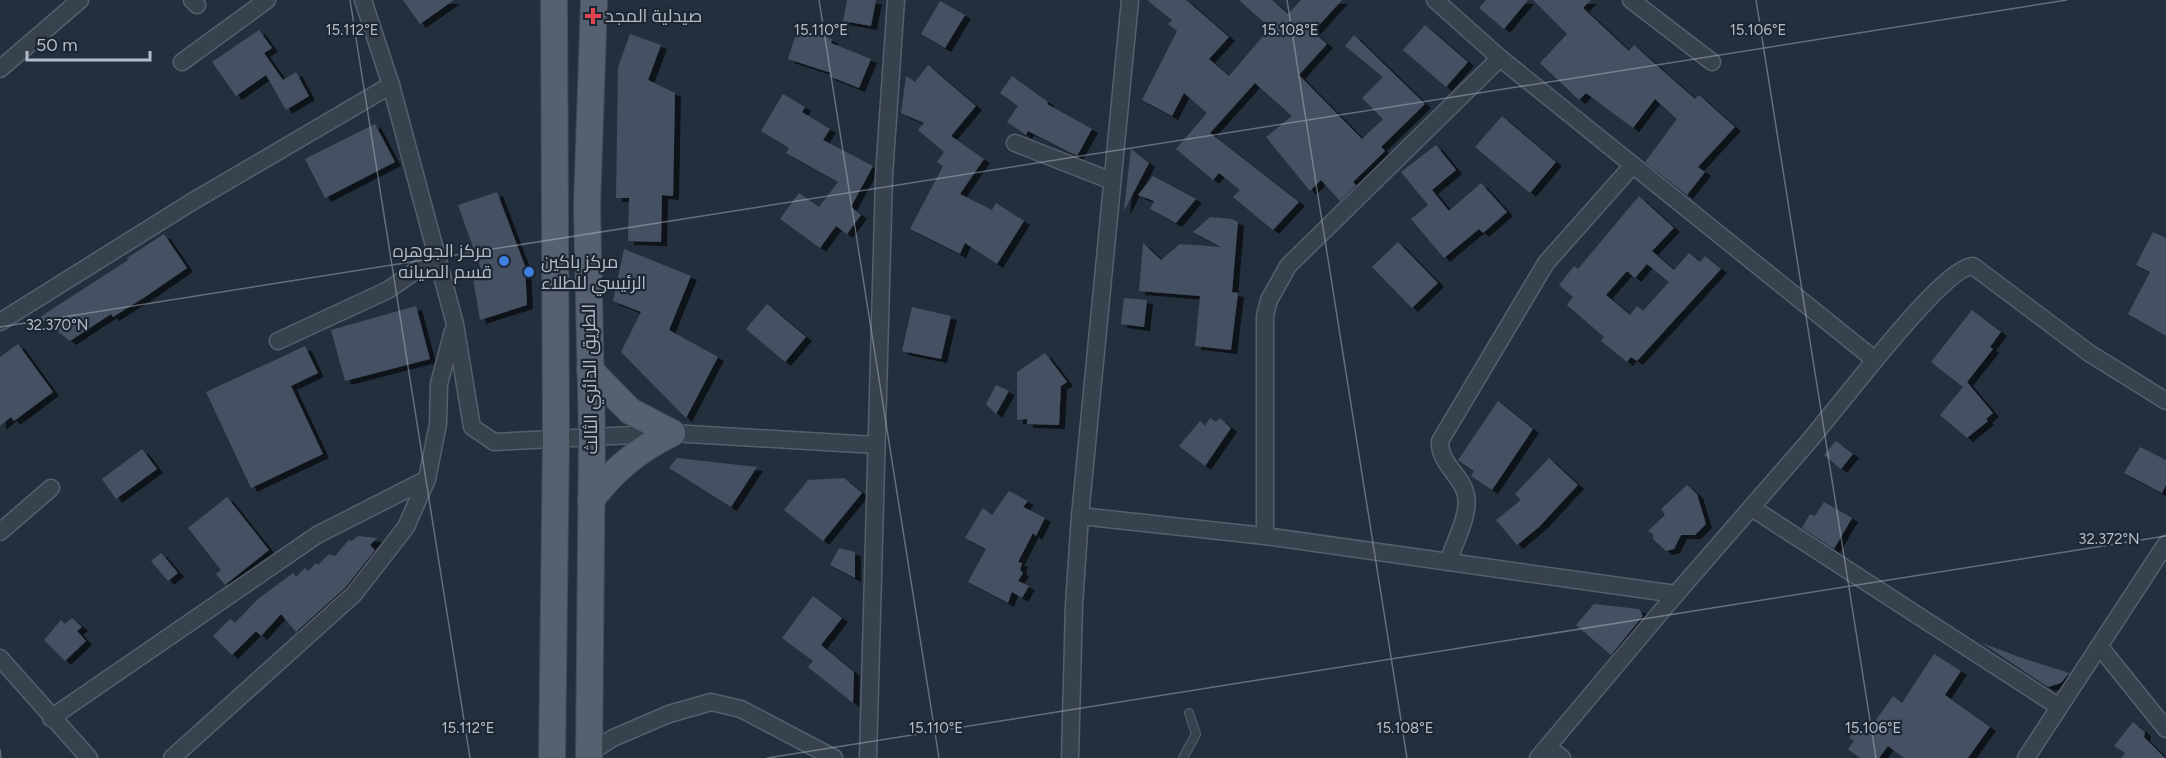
<svg xmlns="http://www.w3.org/2000/svg" width="2166" height="758" font-family="Figtree,Cairo,sans-serif">
<style>
.building{fill:#455162;fill-rule:evenodd;filter:url(#shadow)}
.lines{fill:none;stroke-linecap:round;stroke-linejoin:round}
.service-casing{stroke:#565f6c;stroke-width:10}
.minor-casing{stroke:#565f6c;stroke-width:19}
.primary-casing{stroke:#414a57;stroke-width:28}
.service{stroke:#38414e;stroke-width:8}
.minor{stroke:#38414e;stroke-width:16}
.primary{stroke:#56606e;stroke-width:26}
.ticks{fill:none;stroke:#b4bcc9;stroke-width:1.5;stroke-opacity:0.45}
.health-dot{fill:#e0444e;stroke:#1d2633;stroke-width:2}
.shop-dot{fill:#3f7fe0;stroke:#1d2633;stroke-width:2}
.labels{text-anchor:middle;dominant-baseline:central;stroke-width:4.5;stroke-linejoin:round;paint-order:stroke}
.poi-label{font-size:18px;fill:#b4bcc9;stroke:#1d2633;text-anchor:start}
.street-label{font-size:18px;fill:#b4bcc9;stroke:#1d2633}
.ticks-label{font-size:15px;text-anchor:middle;fill:#b4bcc9;stroke:#1d2633;stroke-width:4.5;stroke-linejoin:round;paint-order:stroke}
</style>
<defs>
<filter id="shadow"><feDropShadow dx="6" dy="4" stdDeviation="0" flood-color="#0009"/></filter>
</defs>
<rect width="100%" height="100%" fill="#242f3e"/>
<g class="building">
<path d="M403 0H454L420 24Z"/>
<path d="M847 0H876L871 26 843 21Z"/>
<path d="M1147 0H1186L1229 37 1209 59 1229 76 1270 28 1239 0H1272L1288 14 1301 0H1342L1313 32 1327 44 1299 75 1362 139 1383 119 1362 98 1383 77 1345 46 1354 35 1425 104 1381 147 1385 151 1353 182 1356 185 1340 201 1321 180 1310 191 1266 137 1292 116 1255 83 1210 133 1299 202 1273 230 1233 197 1240 190 1219 173 1213 180 1176 149 1207 113 1184 93 1172 116 1142 100 1177 31 1168 24 1172 20Z"/>
<path d="M1486 0H1528L1504 29 1479 8Z"/>
<path d="M1533 0H1591L1583 8 1629 51 1634 45 1695 99 1699 95 1735 127 1698 167 1705 172 1687 195 1645 162 1677 119 1655 99 1633 128 1586 93 1579 100 1540 63 1567 34Z"/>
<path d="M940 1 965 15 945 48 921 34Z"/>
<path d="M1425 25 1468 62 1446 87 1403 50Z"/>
<path d="M798 28 832 39 831 43 871 59 859 88 829 76 831 73 788 59Z"/>
<path d="M259 30 272 48 264 53 283 80 296 72 309 96 286 110 266 75 236 96 212 62Z"/>
<path d="M630 34 661 45 648 80 675 93 673 196 662 195 661 242 628 241 629 198H616L618 67Z"/>
<path d="M928 65 976 106 951 136 984 159 960 194 992 210 996 203 1024 221 997 264 965 243 960 254 910 229 943 166 937 162 944 152 918 130 924 123 901 113 906 76 915 82Z"/>
<path d="M1012 76 1048 102 1047 104 1092 129 1077 156 1028 131 1026 135 1007 122 1018 106 1000 93Z"/>
<path d="M783 94 805 107 802 112 830 129 823 140 873 166 851 207 861 215 847 234 836 226 820 248 780 219 799 193 819 207 838 182 786 153 789 148 761 131Z"/>
<path d="M1502 116 1556 162 1530 193 1475 147Z"/>
<path d="M375 124 395 162 325 198 305 159Z"/>
<path d="M1436 145 1456 170 1432 190 1449 211 1481 183 1507 212 1483 233 1479 229 1444 258 1411 219 1428 205 1401 172Z"/>
<path d="M1131 149 1149 163 1125 209H1124Z"/>
<path d="M1153 176 1196 199 1176 223 1150 209 1154 201 1138 195Z"/>
<path d="M497 192 525 266 527 305 480 320 473 278 483 275 458 205Z"/>
<path d="M1639 196 1674 228 1652 251 1674 270 1689 253 1700 262 1705 256 1721 269 1637 361 1631 357 1627 362 1601 341 1604 337 1567 305 1573 297 1559 285 1574 266 1578 269ZM1647 264 1669 282 1643 311 1637 306 1630 315 1606 295 1627 271 1635 278Z"/>
<path d="M1210 217 1232 219 1238 222 1232 292 1238 293 1231 350 1195 346 1200 296 1139 291 1143 243 1161 260 1180 244 1221 247 1193 232Z"/>
<path d="M2153 232 2166 238V336L2128 314 2150 272 2136 265Z"/>
<path d="M164 234 187 268 145 297 113 317 111 314 70 341 40 317 128 260 127 258Z"/>
<path d="M1398 242 1438 283 1412 308 1372 267Z"/>
<path d="M624 249 691 276 669 330 718 357 686 418 621 352 641 312 613 301Z"/>
<path d="M1124 298 1147 300 1144 327 1121 324Z"/>
<path d="M767 304 806 337 785 362 746 329Z"/>
<path d="M416 306 430 359 345 381 331 330Z"/>
<path d="M912 307 951 316 941 359 902 351Z"/>
<path d="M1972 310 2001 332 1990 347 1993 349 1967 382 1993 413 1986 419 1988 421 1967 438 1940 415 1963 387 1931 362Z"/>
<path d="M18 344 53 392 14 421 11 417 0 426V357Z"/>
<path d="M305 346 318 373 291 386 323 454 251 488 206 392Z"/>
<path d="M1045 353 1067 382 1061 386 1059 425 1027 424V419L1017 420V372Z"/>
<path d="M996 385 1009 391 996 414 986 404Z"/>
<path d="M1498 401 1533 429 1492 490 1471 476 1474 471 1458 460Z"/>
<path d="M1210 418 1216 422 1220 418 1231 428 1205 466 1179 446 1200 421 1205 426Z"/>
<path d="M1836 441 1853 454 1841 469 1824 455Z"/>
<path d="M2140 447 2166 460V485L2162 493 2124 473Z"/>
<path d="M142 449 157 469 116 499 102 479Z"/>
<path d="M677 458 757 467 731 507 669 468Z"/>
<path d="M1549 458 1578 485 1539 527 1517 545 1496 520 1521 500 1515 494Z"/>
<path d="M844 478 862 493 823 541 784 510 808 480Z"/>
<path d="M1687 485 1697 494 1706 524 1695 535H1681L1674 549 1666 551 1653 539V534L1648 531 1665 515 1661 509Z"/>
<path d="M1009 491 1028 501 1023 507 1045 518 1036 536 1033 533 1018 562 1022 563 1020 570 1023 573 1018 581 1029 586 1022 598 1012 592 1008 603 968 582 986 549 965 538 983 508 992 515Z"/>
<path d="M227 497 269 550 225 585 216 574 221 570 188 528Z"/>
<path d="M1824 502 1852 518 1834 549 1802 528 1810 514 1815 516Z"/>
<path d="M358 536 377 538 370 545 375 550 346 587 296 632 281 614 261 636 256 631 232 655 213 636 230 619 235 623 258 599 293 573 296 577 305 568 308 571 316 563 318 565 329 554 335 556 349 540 352 541Z"/>
<path d="M839 548 855 552V578L830 565Z"/>
<path d="M161 553 178 573 168 581 151 561Z"/>
<path d="M813 596 842 618 821 645 854 672 853 703 808 667 813 661 782 638Z"/>
<path d="M1594 604 1639 609 1643 616 1611 655 1576 625Z"/>
<path d="M72 618 82 627 77 631 86 641 65 661 44 640 61 620 65 624Z"/>
<path d="M1982 643 2019 657 2069 673 2061 683 2048 687Z"/>
<path d="M1934 654 1961 671 1945 695 1990 727 1968 758H1904L1888 746 1879 758H1860L1848 749 1854 741 1849 738 1857 727 1866 734 1893 696 1902 703Z"/>
<path d="M2133 722 2145 732 2144 737 2165 758H2121L2125 753 2114 746Z"/>
</g>
<g class="lines">
<defs>
<path id="service" d="M1183 758 1196 734 1189 713"/>
<g id="minor">
<path d="M192 0 197 5"/>
<path d="M363 0 391 85 455 324 472 427 494 442 672 433 875 445"/>
<path d="M1435 0 1500 58 1875 360C1892 340 1950 267 1973 266L2089 353 2166 401"/>
<path d="M1631 0 1712 62"/>
<path d="M182 62 267 0"/>
<path d="M0 69 80 0"/>
<path d="M1015 143 1112 181"/>
<path d="M0 322 190 203 391 85"/>
<path d="M278 341 388 290 437 256"/>
<path d="M1752 508 2059 707"/>
<path d="M1080 516 1265 536 1676 594 1810 440 1875 360"/>
<path d="M0 532 51 488"/>
<path d="M1265 536V316L1269 300 1288 266 1500 58"/>
<path d="M1448 562C1454 543 1470 515 1466 495 1462 475 1439 464 1440 441L1546 263 1633 165"/>
<path d="M2100 647 2166 729"/>
<path d="M0 658 89 758"/>
<path d="M51 718 317 535 427 479"/>
<path d="M1549 748 1562 758"/>
<path d="M589 753 613 738 669 714 711 702 741 709 834 758"/>
<path d="M172 758 354 594 406 527 427 479 438 424 439 384 453 331"/>
<path d="M868 758 884 176 896 0"/>
<path d="M1070 758 1074 605 1080 516 1130 0"/>
<path d="M1538 758 1676 594"/>
<path d="M2026 758 2166 544"/>
</g>
<g id="primary">
<path d="M590 370 630 411 672 433"/>
<path d="M591 500C613 470 638 450 672 433"/>
<path d="M552 758 556 439 554 0"/>
<path d="M589 758 592 436 587 206 594 0"/>
</g>
</defs>
<use href="#service" class="service-casing"/>
<use href="#minor" class="minor-casing"/>
<use href="#primary" class="primary-casing"/>
<use href="#service" class="service"/>
<use href="#minor" class="minor"/>
<use href="#primary" class="primary"/>
</g>
<path class="ticks" d="M350 0 470 758M819 0 939 758M1287 0 1407 758M1756 0 1876 758M0 327 2067 0M0 749 1 758M767 758 2166 536"/>
<path class="health-dot" d="M590 7h6v6h6v6h-6v6h-6v-6h-6v-6h6z"/>
<g class="shop-dot">
<circle cx="504" cy="261" r="6"/>
<circle cx="529" cy="272" r="6"/>
</g>
<g class="labels">
<g class="poi-label">
<text x="605" y="16">صيدلية المجد</text>
<text x="492" y="251" text-anchor="end">مركز الجوهره<tspan x="492" dy="21">قسم الصيانه</tspan></text>
<text x="541" y="262">مركز باكين<tspan x="541" dy="21">الرئيسي للطلاء</tspan></text>
</g>
<g class="street-label">
<text transform="translate(590 379) rotate(-91)">الطريق الدائري الثالث</text>
</g>
</g>
<g class="ticks-label">
<text x="352" y="35">15.112°E</text>
<text x="821" y="35">15.110°E</text>
<text x="1290" y="35">15.108°E</text>
<text x="1758" y="35">15.106°E</text>
<text x="57" y="330">32.370°N</text>
<text x="2109" y="544">32.372°N</text>
<text x="468" y="733">15.112°E</text>
<text x="936" y="733">15.110°E</text>
<text x="1405" y="733">15.108°E</text>
<text x="1873" y="733">15.106°E</text>
</g>
<path d="M27 51v9h123v-9" fill="none" stroke="#b4bcc9" stroke-width="3"/>
<text x="36" y="51" font-size="18" fill="#b4bcc9" stroke="#1d2633" stroke-width="4.5" paint-order="stroke">50 m</text>
</svg>
